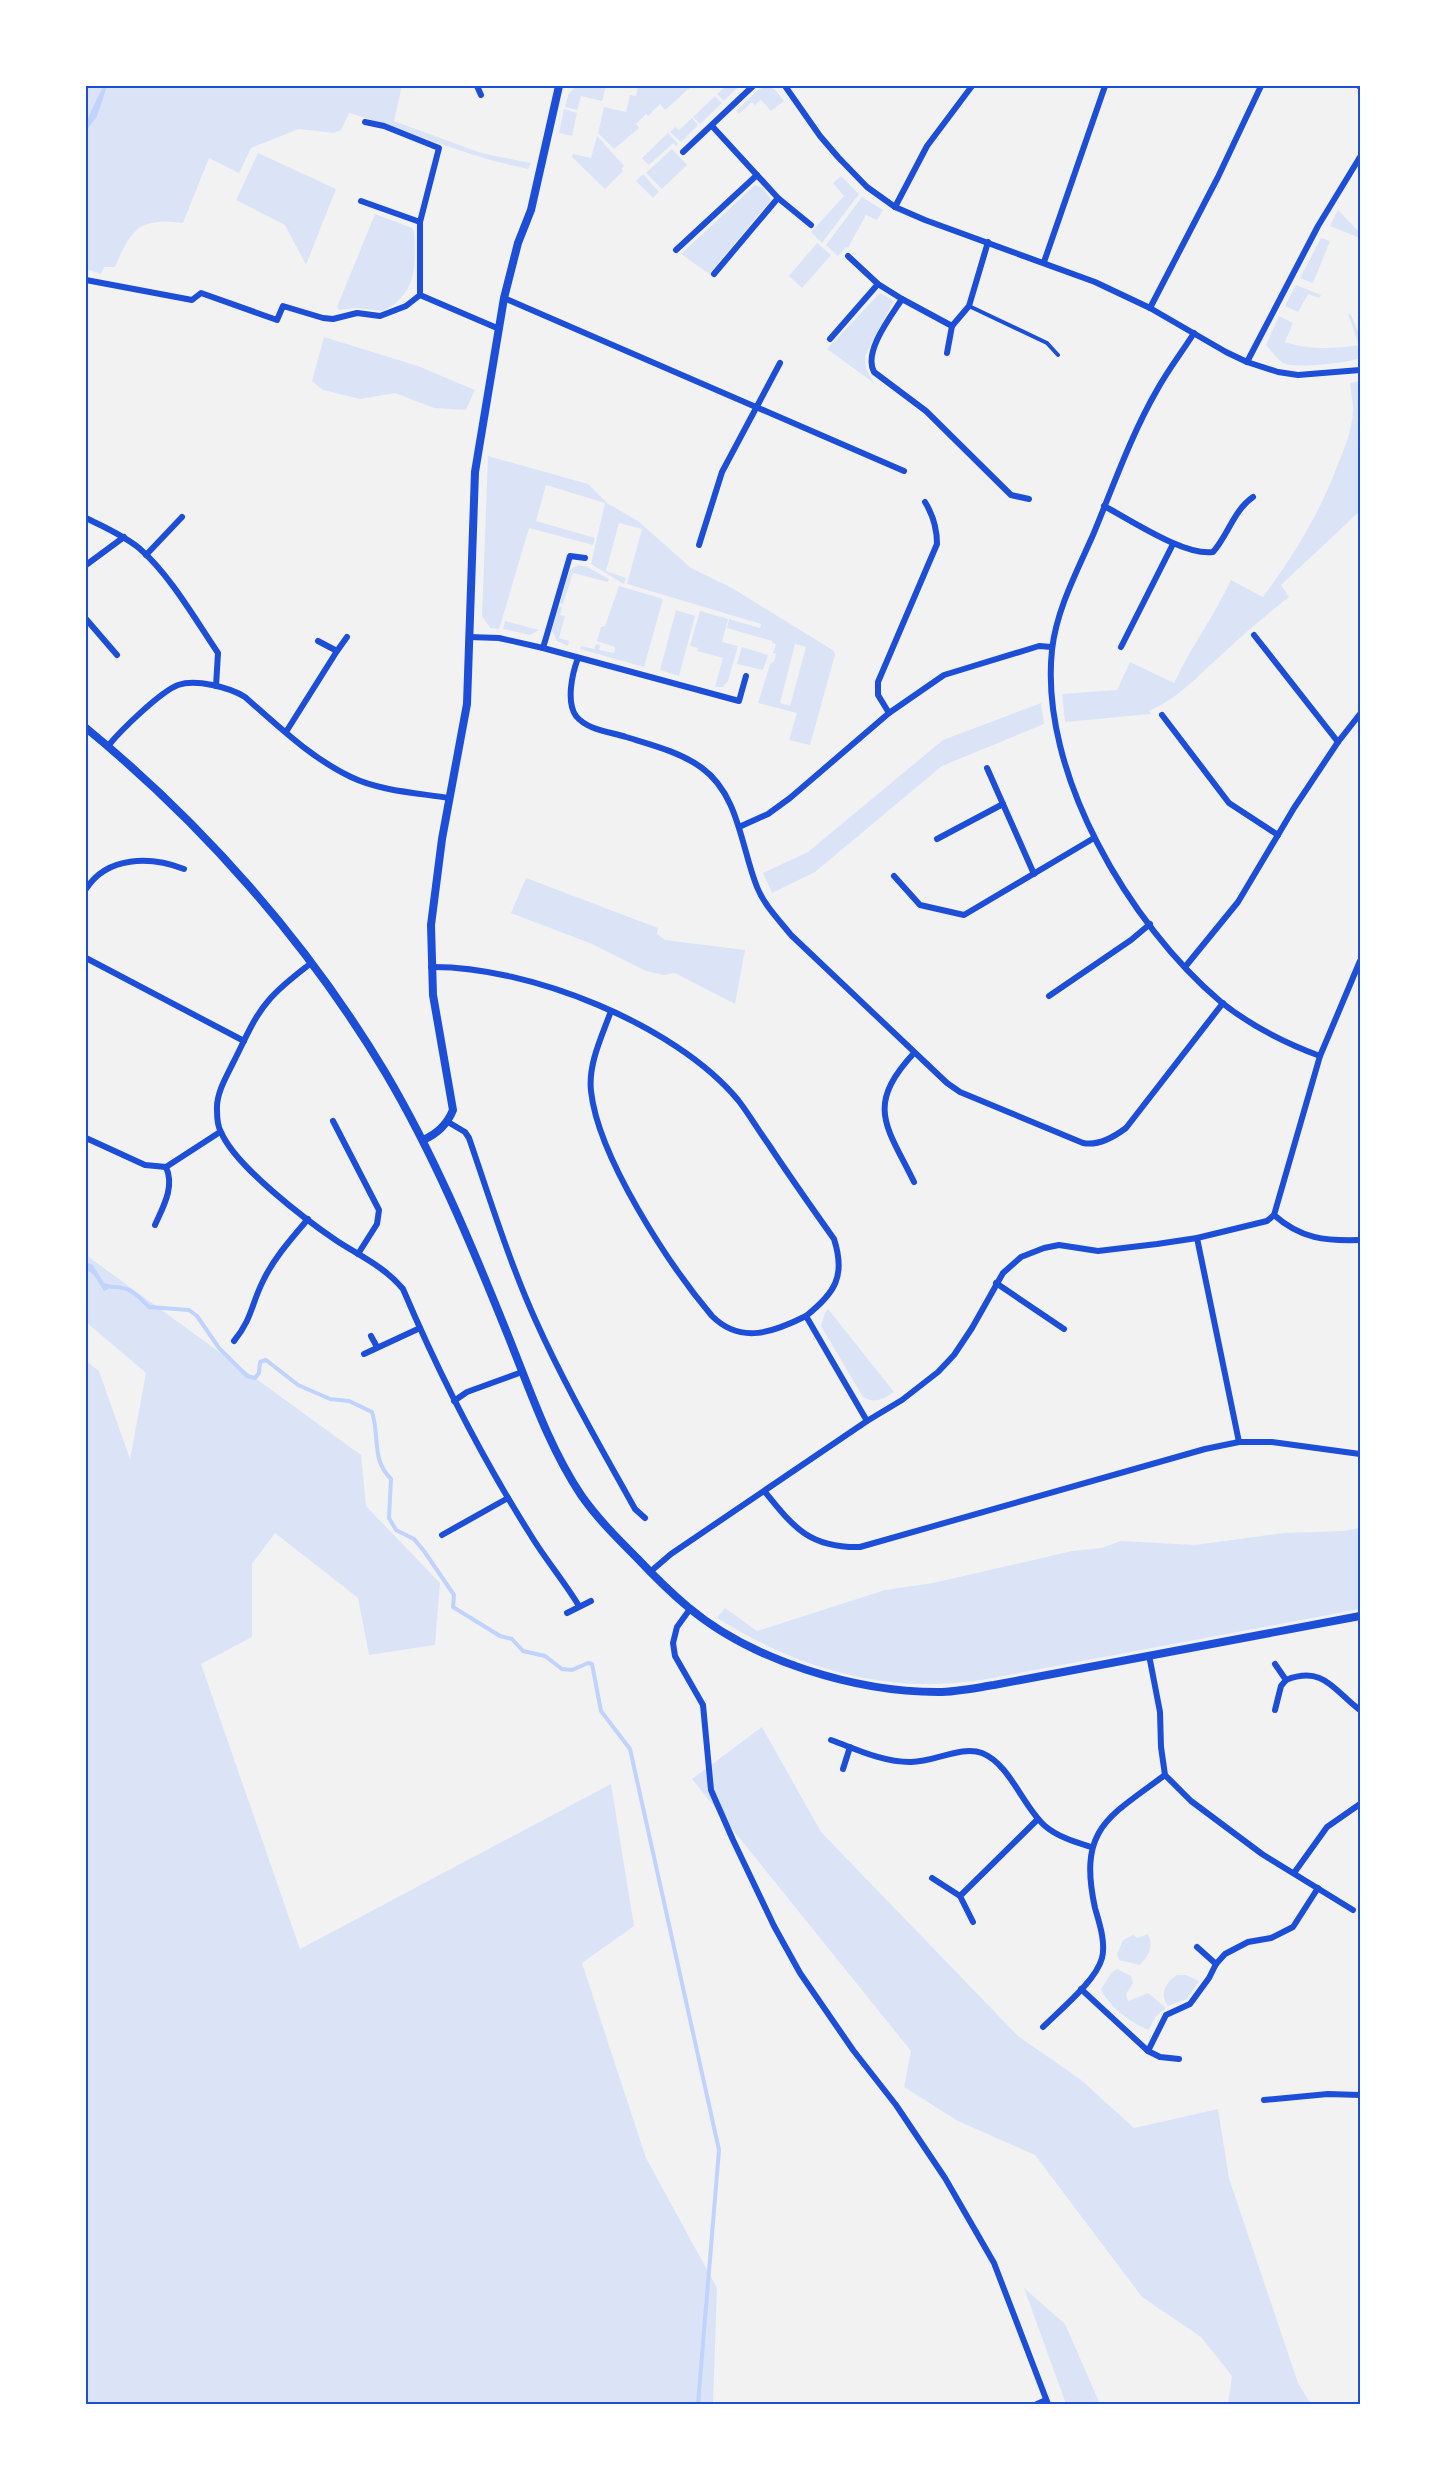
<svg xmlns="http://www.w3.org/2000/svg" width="1446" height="2490" font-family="'Exo 2',sans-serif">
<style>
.green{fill:#dbe4f7;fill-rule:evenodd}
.water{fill:#bfd3fe}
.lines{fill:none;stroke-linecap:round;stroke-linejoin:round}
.stream{stroke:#bfd3fe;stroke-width:4}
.service{stroke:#1d4ed8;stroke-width:4}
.minor{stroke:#1d4ed8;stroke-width:6}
.tertiary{stroke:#1d4ed8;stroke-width:8}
.neatline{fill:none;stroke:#1d4ed8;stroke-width:2}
</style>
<rect width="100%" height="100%" fill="#f2f2f2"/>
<g class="green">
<path d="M86 86H402L394 121 481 153 531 163 528 169C466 157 409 130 349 113L341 130 334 133 299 129 251 148 239 173 209 158 183 223C140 218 132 227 115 267H104L101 274 89 270 86 272Z"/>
<path d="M576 86H606L602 101 581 96 577 110 565 107 568 95Z"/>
<path d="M638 86H692L665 110 660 104 648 116 646 114 636 124 639 128 614 149 598 133 604 107 626 112 630 95 636 96Z"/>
<path d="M726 86H739L724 101 717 94Z"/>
<path d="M768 86 774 89 784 101 771 111 761 100 755 105 752 102 739 114 736 111 759 89Z"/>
<path d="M715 96 722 103 700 124 693 117Z"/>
<path d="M564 109 577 113 572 136 559 133Z"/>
<path d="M692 118 698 125 681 142 670 132 675 127 679 130Z"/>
<path d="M668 133 678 144 676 146 673 143 649 165 642 158Z"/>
<path d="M597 136 624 166 621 169 623 171 605 189 572 157 573 154 591 158Z"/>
<path d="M672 149 687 165 662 189 646 173Z"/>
<path d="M258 153 336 189 306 265 285 225 236 200Z"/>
<path d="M643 174 659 192 653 198 636 181Z"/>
<path d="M841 176 859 194 822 243 811 232 844 196 833 183Z"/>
<path d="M755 185 763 188 771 200 709 274 681 254Z"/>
<path d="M862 197 883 210 877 220 866 215 848 248 846 247 838 256 826 245Z"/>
<path d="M1338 210 1360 233V238L1330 226Z"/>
<path d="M375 214 412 228 414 231C416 266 417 294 383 311L356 308 339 310 337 307Z"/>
<path d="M1321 238 1330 241 1313 283 1300 278Z"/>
<path d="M817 243 831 255 802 288 789 276Z"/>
<path d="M1296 285 1321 295 1319 298 1308 294 1298 312 1285 306Z"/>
<path d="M880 293 891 299 893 302 865 356 866 369 874 383 827 349Z"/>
<path d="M1348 314 1351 315 1360 336V358C1348 363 1295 369 1283 363 1277 359 1271 350 1266 345L1279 316 1293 323 1285 342C1308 350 1336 349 1359 345Z"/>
<path d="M324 337 418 366 475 390 466 410 434 408 395 393 360 399 323 390 312 381Z"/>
<path d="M1360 381V511L1281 585 1289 597C1265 616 1241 636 1218 658 1196 678 1177 699 1149 711L1151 714 1065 722 1062 694 1117 690 1130 662 1174 683C1191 647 1214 616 1231 580L1263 597C1294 555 1320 513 1338 464 1345 447 1352 430 1353 411 1353 402 1351 392 1350 383Z"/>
<path d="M488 456 588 484 607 503 638 521 691 568 732 588 834 651 835 655 810 745 789 740 797 713 758 703 770 664 774 661 776 654 773 653 776 644 772 643V641L727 628 729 619 760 628 761 624 627 584 642 529 619 523 606 571 626 578 624 584 591 564 605 503 546 485 536 521 595 538 593 545 529 528 501 623 499 629 490 628 482 616ZM795 644 806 647 790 706 780 703Z"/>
<path d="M578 565 587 567 609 579 608 582 573 573 563 604 560 603 570 570Z"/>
<path d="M619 586 663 599 644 667 580 649 581 646 594 649 596 644 600 645 599 650 614 653 615 647 597 641 601 627 605 626Z"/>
<path d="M559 606 562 607 560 615 565 616 559 638 569 641 568 646 557 641 552 630Z"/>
<path d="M676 610 695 616 679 676 660 670Z"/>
<path d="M700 611 728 619 722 642 738 646 728 681 723 687H715L723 658 697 651 698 648 690 646Z"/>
<path d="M505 621 539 630 530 635 503 629Z"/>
<path d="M742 647 768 655 763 670 737 664Z"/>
<path d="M1041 703 1044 724 942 766 815 872 772 893 763 873 808 852 943 740Z"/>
<path d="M526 878 658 928 657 934 665 940 745 950 735 1004 675 973 664 975 646 971 592 944 511 913Z"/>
<path d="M86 1255 361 1455 366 1506 440 1583 435 1645 369 1655 358 1598 275 1533 252 1564V1637L201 1664 300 1949 611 1784 634 1926 582 1963 646 2158 717 2288 713 2404H86V1361L99 1371 130 1459 146 1373 86 1322Z"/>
<path d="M828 1309 894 1392C883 1399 875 1404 863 1397L821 1326 825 1313Z"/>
<path d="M1360 1528V1609L976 1681C959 1682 942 1685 925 1684 850 1683 781 1658 717 1618L725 1608 757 1631 885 1590 933 1583 1072 1551 1101 1548 1121 1541 1195 1545 1284 1533 1343 1531Z"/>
<path d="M762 1727 821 1832 1018 2036 1080 2079 1134 2128 1218 2109 1229 2178 1298 2383 1311 2404H1228L1232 2376 1201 2337 1142 2297 1035 2155 958 2121 904 2087 911 2051 692 1779Z"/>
<path d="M1148 1934C1154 1947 1149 1955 1140 1965L1119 1960 1117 1954 1123 1940 1133 1935 1137 1938Z"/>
<path d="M1117 1969 1131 1976 1133 1983 1126 1994 1128 2001 1148 1993 1166 2008 1155 2017 1149 2030C1132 2024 1108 2006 1101 1989L1112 1972Z"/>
<path d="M1177 1975H1186L1199 1981 1187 1999 1168 2006C1159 1994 1165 1983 1177 1975Z"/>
<path d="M1024 2288 1065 2324 1100 2404H1066Z"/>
</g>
<g class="water">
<path d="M103 86H107L97 116 86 131C85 120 98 98 103 86Z"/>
<path d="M86 1262 93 1265 104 1283 115 1286 104 1291 94 1275 86 1269Z"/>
</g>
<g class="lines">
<path class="stream" d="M112 1287C130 1286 137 1295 149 1307L189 1310 197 1316 219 1348 247 1376 255 1378 259 1373 260 1362 266 1360 298 1385 330 1399 349 1401 372 1412C380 1437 371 1459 391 1479L389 1518 396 1530 414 1539 424 1551 454 1595 453 1607 500 1636 512 1639 523 1651 545 1656 562 1669 572 1670 588 1663 592 1664 601 1711 630 1749 719 2150 698 2404"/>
<path class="service" d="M969 306 1047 343 1058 355"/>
<g class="minor">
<path d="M477 86 481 95"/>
<path d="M785 86 820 136 838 157 867 187 895 207 925 220 1095 282 1150 308 1226 352 1247 362 1278 372 1298 375 1360 370"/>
<path d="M1359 86H1360"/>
<path d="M365 122 384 126 439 148 420 222V295L497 328"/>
<path d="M712 126 778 198 811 225"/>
<path d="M683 152 753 86"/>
<path d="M361 201 420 222"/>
<path d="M895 207 927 146 972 86"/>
<path d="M988 242 969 306 952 326 902 299C891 316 863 352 874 372L926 411 1011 495 1029 499"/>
<path d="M676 250 757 175"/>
<path d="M848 256 878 284 902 299"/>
<path d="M1044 262 1105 86"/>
<path d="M714 274 778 198"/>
<path d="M86 280 192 300 201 293 277 320 283 306 323 318 333 319 357 313 380 316 406 306 420 295"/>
<path d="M504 298 904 471"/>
<path d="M1150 308 1218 177 1261 86"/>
<path d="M1194 333C1182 352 1168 370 1157 390 1131 435 1113 487 1093 535 1077 571 1056 611 1052 650 1039 773 1130 925 1221 1002 1251 1026 1285 1043 1320 1056"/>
<path d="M830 339 878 284"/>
<path d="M947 353 952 326"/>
<path d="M1247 362 1318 226 1360 157"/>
<path d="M1104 506C1131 520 1184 556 1213 552 1228 535 1234 510 1253 497"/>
<path d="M86 518C104 527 123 535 139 548 170 575 195 619 218 653L216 686"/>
<path d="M699 545 722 472 780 363"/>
<path d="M146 555 182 517"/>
<path d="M86 565 124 537"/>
<path d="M86 619 117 655"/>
<path d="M1254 635 1338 742"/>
<path d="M469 637 499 638 543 648 739 701 746 676"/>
<path d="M1121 647 1173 544"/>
<path d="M543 648 570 556 585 558"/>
<path d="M337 651 347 637"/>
<path d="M578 658C572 674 566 702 576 716 587 730 611 732 626 737 652 745 680 752 702 768 739 795 741 847 757 887 764 905 779 920 791 935L947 1083 960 1092 1083 1143C1098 1146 1114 1137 1126 1128L1223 1003"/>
<path d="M889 713 878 695V682L937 544C937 528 933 515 925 502"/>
<path d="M1162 715 1229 803 1278 835"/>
<path d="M286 732 337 651 318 641"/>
<path d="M108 746C121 730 160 692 178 685 196 679 229 687 245 697 278 726 311 758 351 777 380 791 418 793 449 798"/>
<path d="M987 768 1034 874"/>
<path d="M739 827 768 814 790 798 889 713 944 675 1039 646 1052 647"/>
<path d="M937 839 1003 804"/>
<path d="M894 876 920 905 964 915 1094 838"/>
<path d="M86 889C107 856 150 856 184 869"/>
<path d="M86 958 244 1041"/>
<path d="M310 964C296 975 281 986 269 1000 253 1018 244 1042 233 1063 226 1077 216 1094 217 1110 217 1116 218 1127 221 1132 235 1166 306 1220 337 1241 360 1256 385 1267 403 1289 439 1374 481 1456 530 1534 545 1559 564 1581 579 1606"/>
<path d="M431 967C528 966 675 1024 738 1100 749 1114 758 1130 769 1145 790 1177 812 1208 834 1239 846 1276 835 1293 806 1316L867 1421"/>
<path d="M1185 967 1238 902 1294 808 1338 742 1360 714"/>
<path d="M1049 996 1131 940 1150 924"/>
<path d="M611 1011C602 1036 588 1064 591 1091 598 1157 669 1265 712 1316 741 1345 774 1332 806 1316"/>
<path d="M333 1121 379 1210 377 1224 358 1254"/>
<path d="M448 1122 465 1132 469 1138C490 1199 509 1261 535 1319 564 1384 600 1446 635 1509L645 1518"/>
<path d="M86 1138 145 1165 166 1167 220 1132"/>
<path d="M914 1182C886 1125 865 1106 914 1053"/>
<path d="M1274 1215C1301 1239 1325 1241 1360 1240"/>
<path d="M155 1225C163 1207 175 1187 166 1167"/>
<path d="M1197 1238 1239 1442"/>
<path d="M996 1283 1064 1329"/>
<path d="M371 1336 377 1347"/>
<path d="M234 1341C252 1319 251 1305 263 1281 274 1258 291 1239 308 1219"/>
<path d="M364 1354 420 1328"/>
<path d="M454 1401 467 1392 522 1372"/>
<path d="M765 1492C794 1528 810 1548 860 1547L1205 1449 1239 1442H1272L1360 1454"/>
<path d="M442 1535 508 1498"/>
<path d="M650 1572 671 1554 867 1421 902 1400 938 1372 954 1355 972 1328 1003 1273 1021 1257 1044 1248 1059 1245 1098 1251 1157 1244 1197 1238 1267 1221 1274 1215 1320 1056 1360 961"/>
<path d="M690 1609 677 1627 673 1643 675 1656 703 1705 711 1790 733 1840 774 1926 800 1973 853 2050 896 2105 945 2178 994 2263 1048 2404"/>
<path d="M567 1613 591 1601"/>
<path d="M1149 1655 1160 1712 1161 1747 1165 1775 1191 1801 1262 1854 1353 1910"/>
<path d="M1275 1664 1286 1680 1281 1686 1275 1710"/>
<path d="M1286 1680C1324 1665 1334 1691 1360 1710"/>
<path d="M831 1740C856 1749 882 1762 910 1762 933 1763 961 1745 982 1753 1010 1764 1023 1807 1045 1826 1058 1837 1075 1842 1091 1847"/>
<path d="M843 1769 850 1747"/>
<path d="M1294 1873 1327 1827 1360 1804"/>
<path d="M932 1878 960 1896"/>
<path d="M973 1922 960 1896 1038 1819"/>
<path d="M1197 1947 1216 1964"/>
<path d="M1081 1989 1148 2051 1160 2057 1179 2059"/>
<path d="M1043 2027C1060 2010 1096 1981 1102 1958 1106 1942 1099 1922 1095 1908 1078 1829 1107 1818 1165 1775"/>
<path d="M1148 2051 1166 2015 1190 2004 1209 1978 1216 1964 1225 1954 1248 1942 1271 1938 1293 1927 1318 1888"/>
<path d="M1264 2100 1328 2094 1360 2095"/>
<path d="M1037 2404 1046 2400"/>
</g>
<g class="tertiary">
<path d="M86 728C203 824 307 942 385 1072 433 1153 470 1241 505 1328 528 1384 547 1444 581 1495 597 1518 617 1538 637 1558 653 1575 670 1592 688 1607 752 1661 856 1692 938 1692 956 1692 975 1688 994 1685L1360 1616"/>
<path d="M423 1140C437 1134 447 1125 453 1110L433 995 431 925 442 839 467 704 475 472 504 298 518 243 531 210 559 86"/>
</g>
</g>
<rect width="1446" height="2490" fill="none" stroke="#ffffff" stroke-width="174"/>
<rect x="87" y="87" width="1272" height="2316" class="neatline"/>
</svg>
